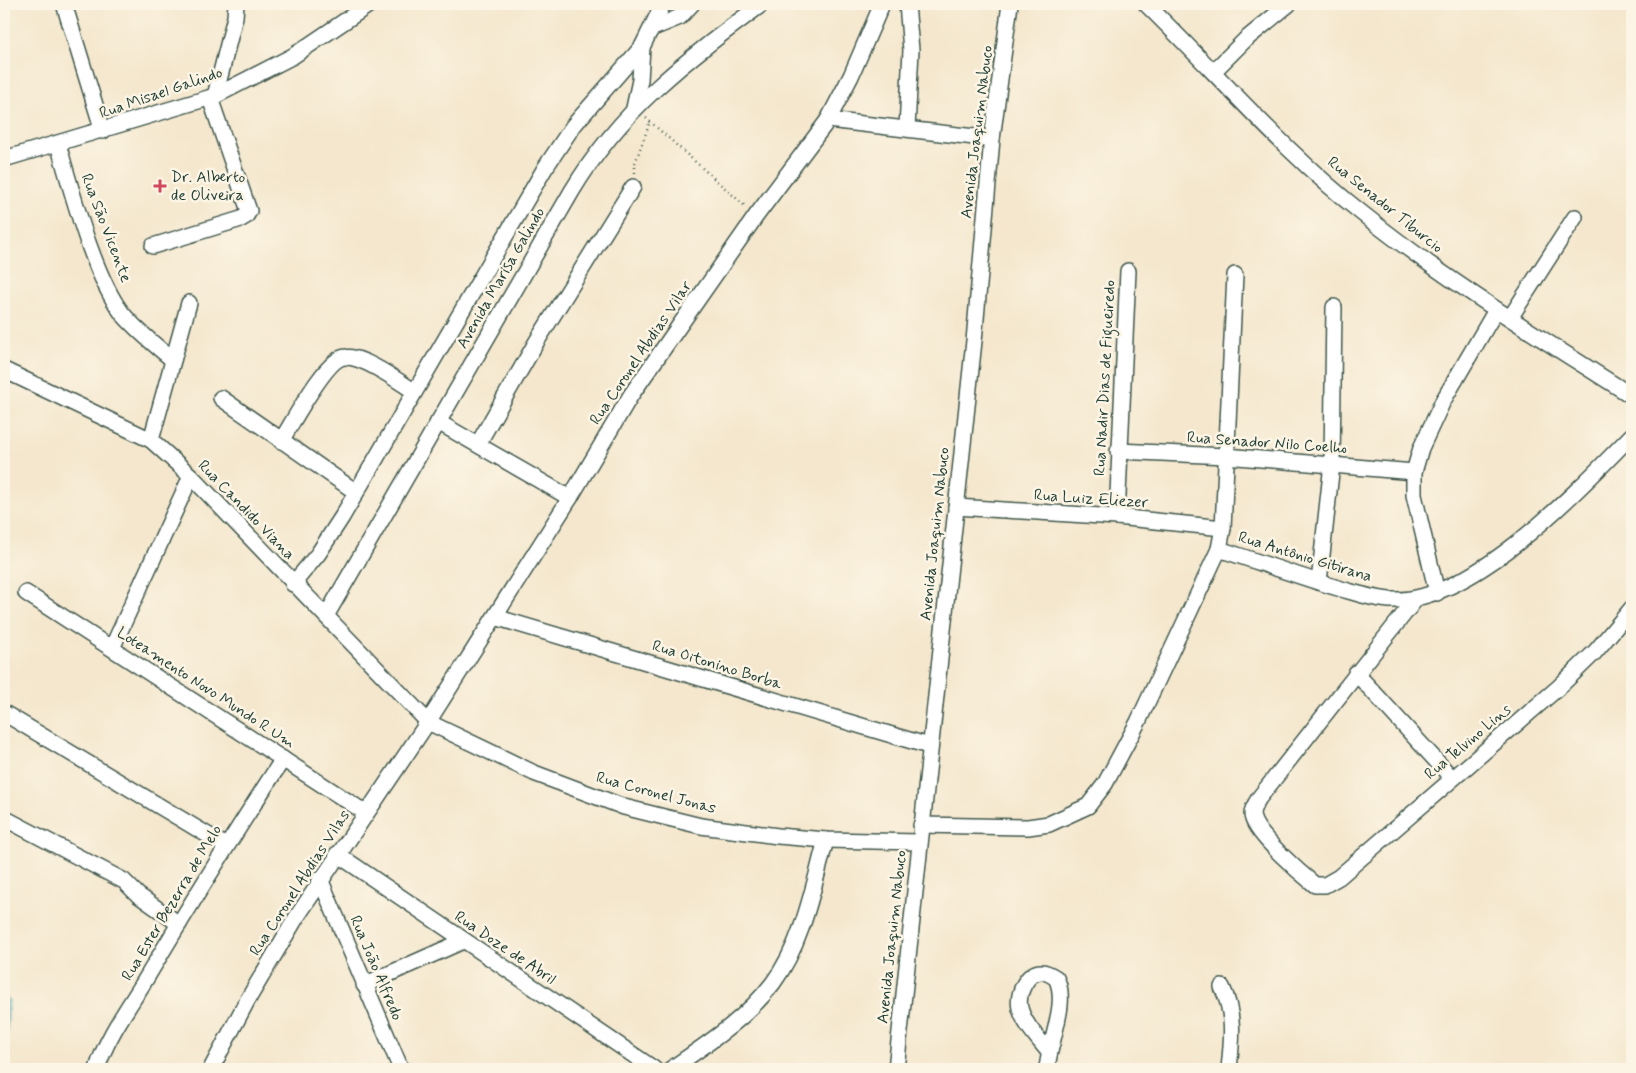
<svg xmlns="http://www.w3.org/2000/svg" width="1636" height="1073" font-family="Mynerve,sans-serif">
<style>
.water{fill:#43b1bf;stroke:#31777a}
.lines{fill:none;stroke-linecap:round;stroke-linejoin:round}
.minor-casing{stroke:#3f564b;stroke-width:18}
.path{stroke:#3f564b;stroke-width:2.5;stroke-dasharray:1 4;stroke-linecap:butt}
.minor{stroke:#fff;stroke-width:15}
.poi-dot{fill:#d1495b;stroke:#fcf5e5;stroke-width:2}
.labels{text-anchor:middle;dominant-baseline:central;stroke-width:5;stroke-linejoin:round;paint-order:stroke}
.street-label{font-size:16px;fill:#1f3d34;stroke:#fcf5e5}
.poi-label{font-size:16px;fill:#1f3d34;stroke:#fcf5e5;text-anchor:start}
</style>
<rect width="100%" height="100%" fill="#fcf5e5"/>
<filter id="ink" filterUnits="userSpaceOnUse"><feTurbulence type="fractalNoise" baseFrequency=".02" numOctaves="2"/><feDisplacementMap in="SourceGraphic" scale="10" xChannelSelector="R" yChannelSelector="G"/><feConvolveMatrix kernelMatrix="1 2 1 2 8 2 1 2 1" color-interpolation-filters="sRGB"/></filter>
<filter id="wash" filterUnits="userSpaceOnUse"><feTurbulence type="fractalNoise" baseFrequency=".0096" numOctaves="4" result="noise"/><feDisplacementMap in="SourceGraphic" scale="20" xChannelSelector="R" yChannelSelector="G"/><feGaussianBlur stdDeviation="1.12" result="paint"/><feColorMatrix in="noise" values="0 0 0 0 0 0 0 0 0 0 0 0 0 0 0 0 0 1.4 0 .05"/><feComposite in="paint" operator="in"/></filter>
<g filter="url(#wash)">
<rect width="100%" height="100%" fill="#f4e7cd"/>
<path class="water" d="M4 994 9 1000 5 1069H4Z"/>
</g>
<g filter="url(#ink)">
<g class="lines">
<defs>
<g id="minor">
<path d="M64 4 103 131"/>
<path d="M1146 4C1217 73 1285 153 1363 214 1448 282 1541 338 1632 396"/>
<path d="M653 28 680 17 692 4"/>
<path d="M1214 71 1245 40 1289 4"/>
<path d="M215 96 235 17 236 4"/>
<path d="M634 108 640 80 642 47"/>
<path d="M828 120 992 139"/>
<path d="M907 128 911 50 907 4"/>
<path d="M58 144C72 191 93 275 122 313 137 331 155 345 173 360"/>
<path d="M4 159 215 96 293 56 370 4"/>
<path d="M153 246 241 219 246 216 249 211 210 98"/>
<path d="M1510 318 1575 217"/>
<path d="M4 370 151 440 191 476 428 722 534 773 624 807 664 817 701 826 778 836 826 840 919 842"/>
<path d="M221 398 356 492"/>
<path d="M438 422 570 498"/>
<path d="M151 440 189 303"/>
<path d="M281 441C292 424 327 356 346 357 365 357 398 381 414 391"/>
<path d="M478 444 537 341 633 187"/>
<path d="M1118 451 1226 456 1414 472"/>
<path d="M956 507 1117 517 1223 528"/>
<path d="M1117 517 1128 271"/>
<path d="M1219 549C1259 562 1298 576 1338 588 1356 593 1376 600 1394 600 1473 602 1579 489 1632 435"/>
<path d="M1319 582 1332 464 1334 307"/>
<path d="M293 584 318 554 342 517 545 168 573 126 642 47 663 4"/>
<path d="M26 593 366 813"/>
<path d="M1437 593 1414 495V472L1421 448 1443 401 1496 310"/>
<path d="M1415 600 1259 798C1255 805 1250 811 1253 819 1258 836 1300 873 1315 885H1325L1339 877 1559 687 1595 652 1632 608"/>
<path d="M326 616 572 191C621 109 686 60 762 4"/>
<path d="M495 617 929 746"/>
<path d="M112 648 191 476"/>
<path d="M1356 673 1452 778"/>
<path d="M4 713 226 846"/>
<path d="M4 818 124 881 138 895 179 924"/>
<path d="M921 825 1028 827 1049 824 1088 806 1105 784 1138 722 1219 549 1223 528 1235 275"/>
<path d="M337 854 654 1069"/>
<path d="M320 879 401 1069"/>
<path d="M364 985 463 941"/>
<path d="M1222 987C1235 1014 1232 1040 1229 1069"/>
<path d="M97 1069C107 1035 132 1003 150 972 193 900 237 829 283 759"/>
<path d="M211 1069 247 1001 296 918 428 722 570 498 631 395 756 216 828 120 851 76 882 4"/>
<path d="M671 1069C707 1044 746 1019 773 983 803 943 813 887 826 840"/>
<path d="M896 1069 974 341 992 139 1010 4"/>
<path d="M1047 1069C1049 1042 1069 1002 1056 978 1053 976 1047 972 1042 972 1026 971 1017 995 1020 1008 1024 1024 1038 1038 1048 1051"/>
</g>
</defs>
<use href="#minor" class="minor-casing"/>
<g class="path">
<path d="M646 118 745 206"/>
<path d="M635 173V163L650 122"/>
</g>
<use href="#minor" class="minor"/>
</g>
</g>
<path class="poi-dot" d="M157.5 178.5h5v5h5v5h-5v5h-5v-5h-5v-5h5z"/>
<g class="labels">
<g class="street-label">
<text transform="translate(161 93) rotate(-19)">Rua Misael Galindo</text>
<text transform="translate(977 132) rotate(-83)">Avenida Joaquim Nabuco</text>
<text transform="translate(1385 205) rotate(39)">Rua Senador Tiburcio</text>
<text transform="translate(106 228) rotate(69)">Rua São Vicente</text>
<text transform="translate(501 278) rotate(-60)">Avenida Marisa Galindo</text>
<text transform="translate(641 353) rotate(-56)">Rua Coronel Abdias Vilar</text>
<text transform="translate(1105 378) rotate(-87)">Rua Nadir Dias de Figueiredo</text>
<text transform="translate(1267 443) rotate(4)">Rua Senador Nilo Coelho</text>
<text transform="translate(1091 499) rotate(4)">Rua Luiz Eliezer</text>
<text transform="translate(246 510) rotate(46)">Rua Candido Viana</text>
<text transform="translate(935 534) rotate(-84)">Avenida Joaquim Nabuco</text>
<text transform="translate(1305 557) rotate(17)">Rua Antônio Gitirana</text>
<text transform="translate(717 665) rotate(17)">Rua Oitonino Borba</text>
<text transform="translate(206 688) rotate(33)">Loteamento Novo Mundo R Um</text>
<text transform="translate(1468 742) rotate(-40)">Rua Telvino Lins</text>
<text transform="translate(656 793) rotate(15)">Rua Coronel Jonas</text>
<text transform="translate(300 883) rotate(-57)">Rua Coronel Abdias Vilas</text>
<text transform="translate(172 903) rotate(-59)">Rua Ester Bezerra de Melo</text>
<text transform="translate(892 937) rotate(-84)">Avenida Joaquim Nabuco</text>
<text transform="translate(505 948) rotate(34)">Rua Doze de Abril</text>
<text transform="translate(376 968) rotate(67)">Rua João Alfredo</text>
</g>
<g class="poi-label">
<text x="171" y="177">Dr. Alberto<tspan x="171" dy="18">de Oliveira</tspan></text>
</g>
</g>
<rect width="1636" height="1073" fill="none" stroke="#fcf5e5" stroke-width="20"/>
</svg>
